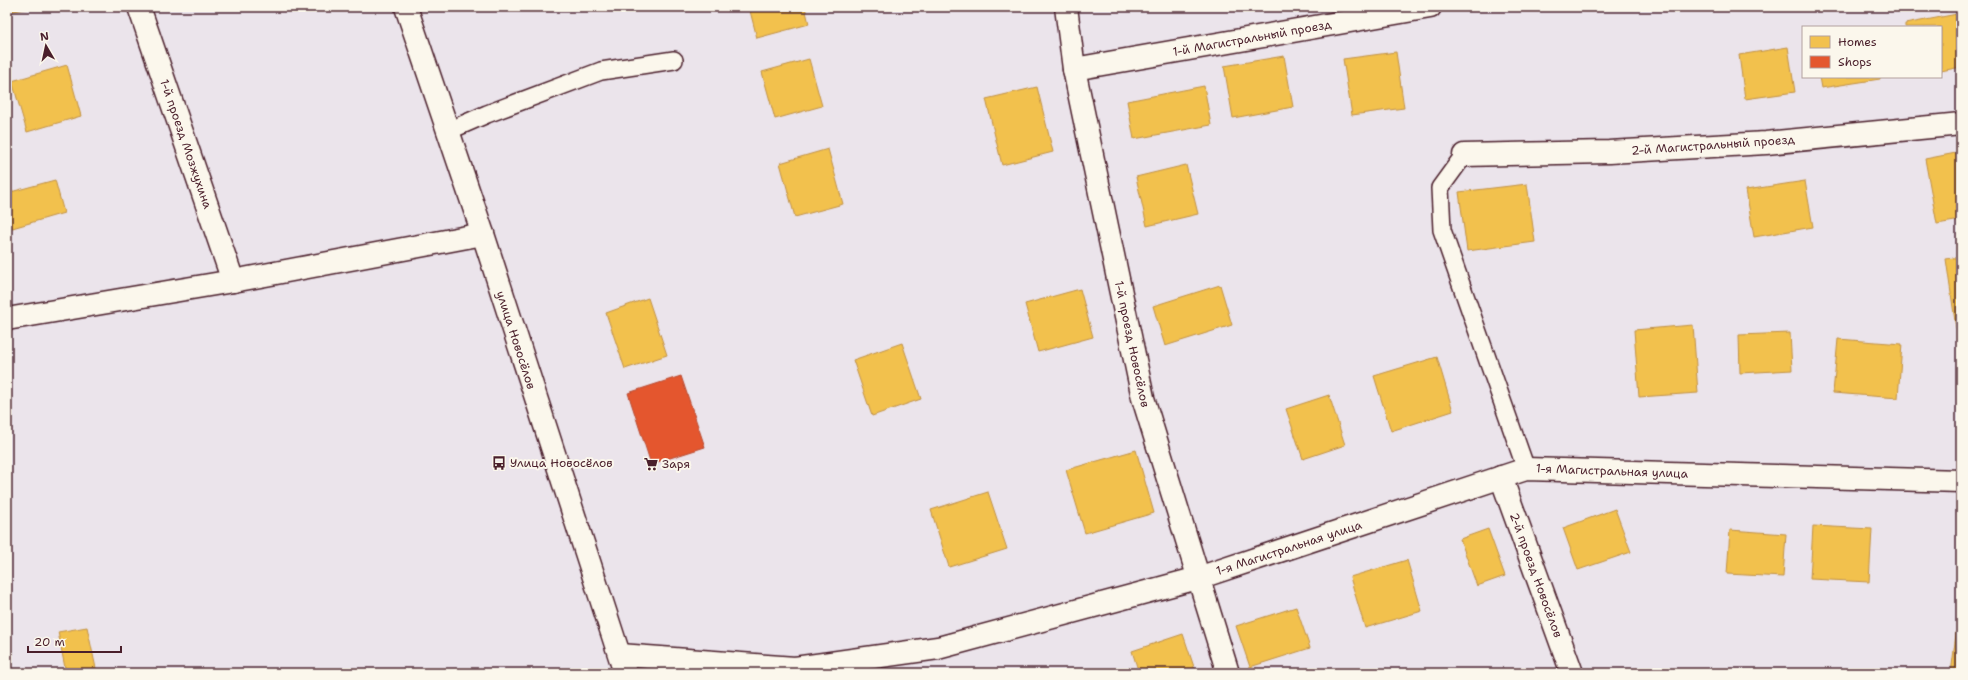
<svg xmlns="http://www.w3.org/2000/svg" width="1968" height="680" font-family="'Shantell Sans',sans-serif">
<style>
.homes{fill:#f2c14e;stroke:#c09044}
.shops{fill:#e4572e;stroke:#b6462d}
.lines{fill:none;stroke-linecap:round;stroke-linejoin:round}
.lane-casing{stroke:#4a1f2b;stroke-width:20}
.street-casing{stroke:#4a1f2b;stroke-width:25}
.secondary-casing{stroke:#4a1f2b;stroke-width:25}
.lane{stroke:#fbf7ec;stroke-width:17}
.street{stroke:#fbf7ec;stroke-width:22}
.secondary{stroke:#fbf7ec;stroke-width:22}
.labels{text-anchor:middle;dominant-baseline:central;stroke-width:4;stroke-linejoin:round;paint-order:stroke}
.street-label{font-size:12px;fill:#4a1f2b;stroke:#fbf7ec}
.poi-label{font-size:12px;fill:#4a1f2b;stroke:#fbf7ec;text-anchor:start}
</style>
<rect width="100%" height="100%" fill="#ebe4eb"/>
<filter id="ink" filterUnits="userSpaceOnUse"><feTurbulence type="fractalNoise" baseFrequency=".025" numOctaves="2"/><feDisplacementMap in="SourceGraphic" scale="8" xChannelSelector="R" yChannelSelector="G"/><feConvolveMatrix kernelMatrix="1 2 1 2 8 2 1 2 1" color-interpolation-filters="sRGB"/></filter>
<g filter="url(#ink)">
<g class="homes">
<path d="M7 7H38L7 12Z"/>
<path d="M749 7H805L809 24 757 38Z"/>
<path d="M1957 14 1961 35V67L1941 71V27H1905V24Z"/>
<path d="M1788 47 1795 92 1745 99 1739 55Z"/>
<path d="M1396 52 1404 108 1352 115 1343 59Z"/>
<path d="M1284 56 1293 107 1233 118 1224 66Z"/>
<path d="M809 59 822 106 775 119 762 72Z"/>
<path d="M67 65 81 116 27 132 12 81Z"/>
<path d="M1819 77H1880V79L1821 88Z"/>
<path d="M1204 86 1211 125 1134 139 1127 101Z"/>
<path d="M1037 87 1053 152 1002 165 986 99Z"/>
<path d="M828 149 843 204 795 217 780 163Z"/>
<path d="M1961 152V220L1937 224 1925 159Z"/>
<path d="M1186 165 1198 214 1147 226 1136 177Z"/>
<path d="M55 180 64 213 9 229 7 221V193Z"/>
<path d="M1805 181 1813 227 1754 237 1746 190Z"/>
<path d="M1527 184 1535 242 1467 251 1459 192Z"/>
<path d="M1961 257V328H1956L1946 259Z"/>
<path d="M1220 285 1232 325 1165 346 1153 306Z"/>
<path d="M1080 289 1093 337 1038 352 1025 304Z"/>
<path d="M648 298 667 355 625 369 606 313Z"/>
<path d="M1693 325 1698 393 1639 397 1634 330Z"/>
<path d="M1790 333 1792 370 1740 373 1739 335Z"/>
<path d="M1838 339 1902 344 1898 398 1833 393Z"/>
<path d="M902 343 921 399 872 416 853 360Z"/>
<path d="M1437 357 1453 411 1391 431 1374 376Z"/>
<path d="M1329 395 1345 445 1303 459 1286 409Z"/>
<path d="M1136 450 1154 513 1085 533 1066 470Z"/>
<path d="M988 492 1007 549 949 567 931 510Z"/>
<path d="M1615 509 1631 552 1578 570 1563 528Z"/>
<path d="M1813 526 1872 529 1869 582 1810 579Z"/>
<path d="M1488 529 1505 576 1477 586 1460 539Z"/>
<path d="M1730 530 1786 534 1783 577 1727 574Z"/>
<path d="M1407 560 1422 611 1365 628 1350 577Z"/>
<path d="M1296 607 1310 648 1250 667 1236 626Z"/>
<path d="M1958 619H1961V673H1951Z"/>
<path d="M87 627 97 673H66L58 632Z"/>
<path d="M1183 634 1196 673H1139L1132 651Z"/>
</g>
<path class="shops" d="M681 376 705 447 651 464 628 393Z"/>
<g class="lines">
<defs>
<g id="lane">
<path d="M448 131 487 114 601 71 674 60"/>
<path d="M1464 155 1440 188 1442 230 1526 469"/>
</g>
<g id="street">
<path d="M139 7 233 281"/>
<path d="M1066 7 1074 69 1143 398 1228 673"/>
<path d="M1074 69 1430 7"/>
<path d="M1464 155 1609 152 1766 143 1961 124"/>
<path d="M7 319 233 281 483 234"/>
<path d="M1501 477 1572 673"/>
<path d="M620 655 795 668 938 648 1198 578 1526 469 1961 481"/>
</g>
<path id="secondary" d="M406 7 483 234 625 673"/>
</defs>
<use href="#lane" class="lane-casing"/>
<use href="#street" class="street-casing"/>
<use href="#secondary" class="secondary-casing"/>
<use href="#lane" class="lane"/>
<use href="#street" class="street"/>
<use href="#secondary" class="secondary"/>
</g>
</g>
<defs>
<symbol id="bus-bare" viewBox="-9 -9 18 18"><path d="M-5-6H5V4H4V6H2V4H-2V6H-4V4H-5ZM-3.5-4V0h7V-4ZM-3.5 1.2v1.5H-2V1.2ZM2 1.2v1.5H3.5V1.2Z" fill="#4a1f2b" stroke="#fbf7ec" stroke-width="2.5" paint-order="stroke"/></symbol>
<symbol id="supermarket-bare" viewBox="-9 -9 18 18"><path d="M-6-5.5h2.5l.6 2H6L4.5 2H-2.5L-4.4-4H-6ZM-1.5 3.2a1.3 1.3 0 1 0 .1 0ZM3 3.2a1.3 1.3 0 1 0 .1 0Z" fill="#4a1f2b" stroke="#fbf7ec" stroke-width="2.5" paint-order="stroke"/></symbol>
</defs>
<g fill-rule="evenodd">
<use href="#bus-bare" x="489" y="453" width="20" height="20"/>
<use href="#supermarket-bare" x="641" y="454" width="20" height="20"/>
</g>
<g class="labels">
<g class="street-label">
<text transform="translate(1252 38) rotate(-10)">1-й Магистральный проезд</text>
<text transform="translate(186 144) rotate(71)">1-й проезд Мозжухина</text>
<text transform="translate(1713 145) rotate(-4)">2-й Магистральный проезд</text>
<text transform="translate(516 340) rotate(72)">улица Новосёлов</text>
<text transform="translate(1132 344) rotate(78)">1-й проезд Новосёлов</text>
<text transform="translate(1612 471) rotate(2)">1-я Магистральная улица</text>
<text transform="translate(1289 548) rotate(-18)">1-я Магистральная улица</text>
<text transform="translate(1536 575) rotate(70)">2-й проезд Новосёлов</text>
</g>
<g class="poi-label">
<text x="510" y="463">Улица Новосёлов</text>
<text x="662" y="464">Заря</text>
</g>
</g>
<rect width="1968" height="680" fill="none" stroke="#fbf7ec" stroke-width="24"/>
<rect x="12" y="12" width="1944" height="656" fill="none" stroke="#4a1f2b" stroke-width="1.5" filter="url(#ink)"/>
<rect x="1802" y="26" width="140" height="52" fill="#fbf7ec" stroke="#b4a19f"/>
<rect x="1810" y="36" width="20" height="12" fill="#f2c14e" stroke="#b4a19f"/>
<text x="1838" y="46" font-size="12" fill="#4a1f2b">Homes</text>
<rect x="1810" y="56" width="20" height="12" fill="#e4572e" stroke="#b4a19f"/>
<text x="1838" y="66" font-size="12" fill="#4a1f2b">Shops</text>
<g transform="translate(46 46) rotate(351)" stroke="#fbf7ec" stroke-width="3" paint-order="stroke">
<path d="M0-3L7 15L0 10L-7 15Z" fill="#4a1f2b"/>
<text y="-6" font-size="11" font-weight="bold" text-anchor="middle" fill="#4a1f2b">N</text>
</g>
<path d="M28 646v6h93v-6" fill="none" stroke="#4a1f2b" stroke-width="2"/>
<text x="34" y="646" font-size="12" fill="#4a1f2b" stroke="#fbf7ec" stroke-width="3" paint-order="stroke">20 m</text>
</svg>
